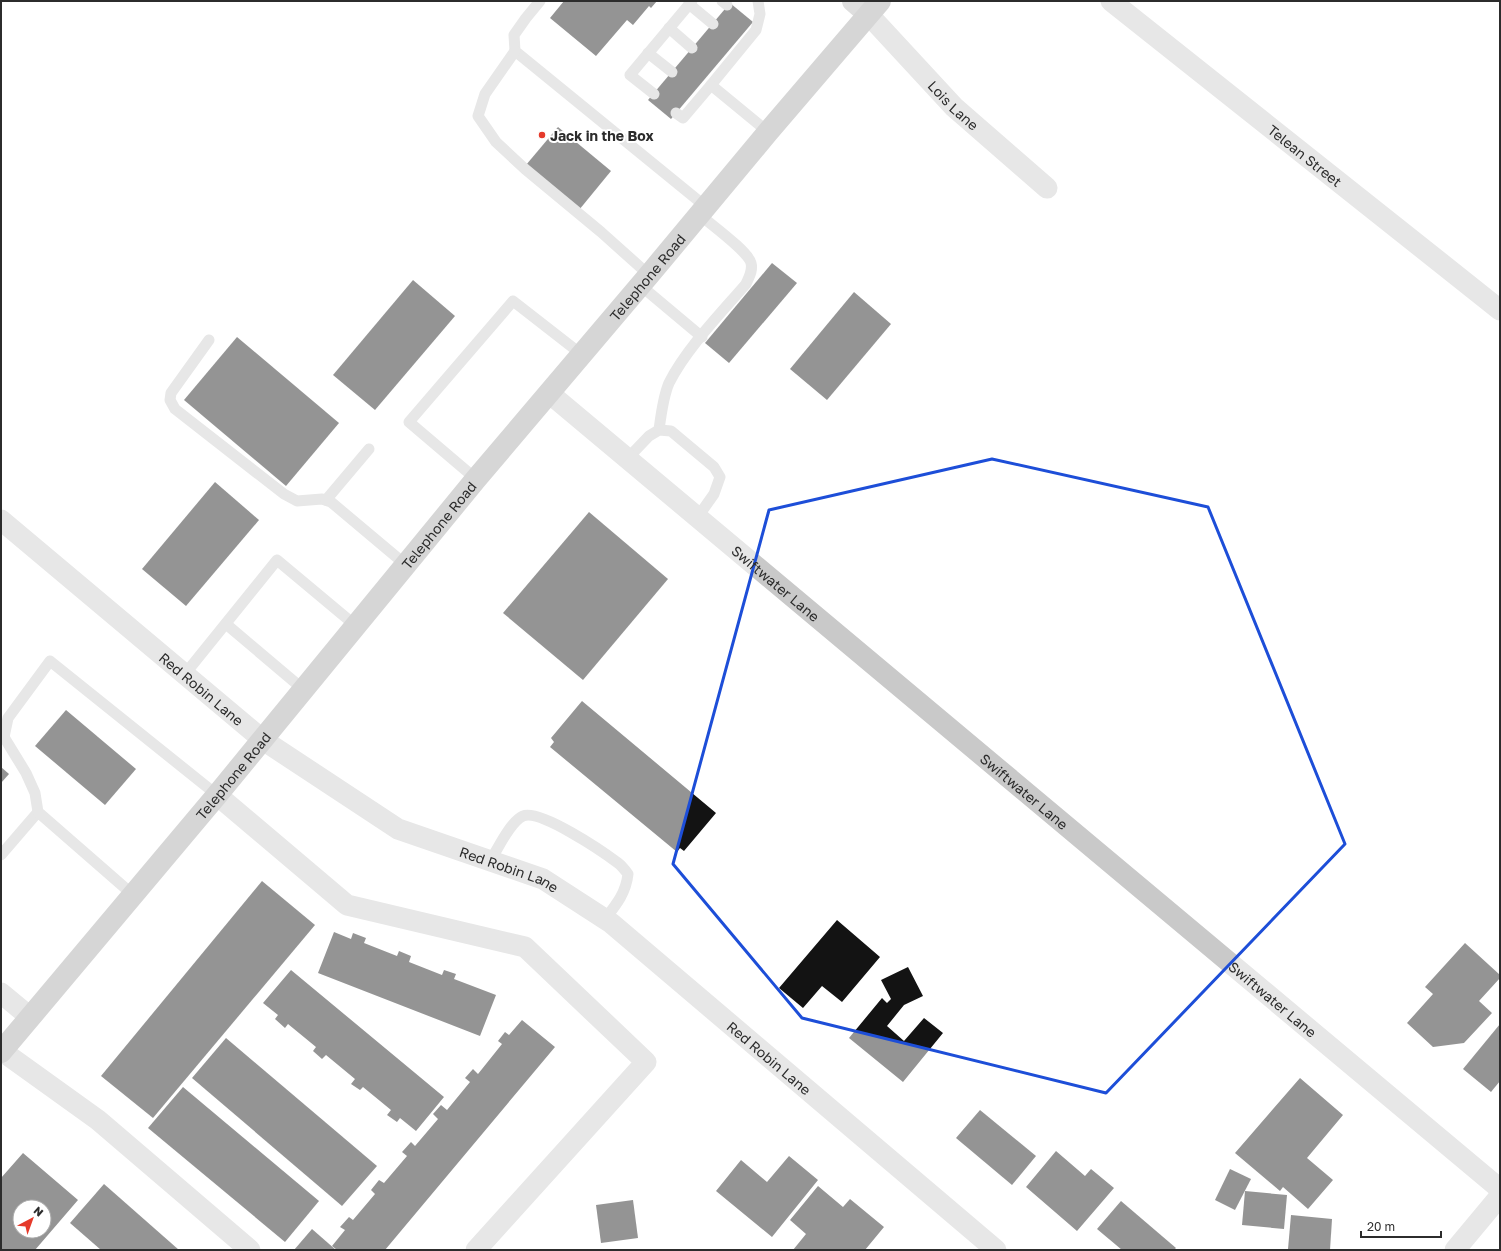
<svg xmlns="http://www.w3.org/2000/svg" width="1501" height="1251" font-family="'Golos Text',sans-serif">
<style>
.building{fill:#131313;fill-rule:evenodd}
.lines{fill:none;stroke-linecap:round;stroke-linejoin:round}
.lane{stroke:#c9c9c9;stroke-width:11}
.street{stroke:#c9c9c9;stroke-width:21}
.secondary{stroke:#b6b6b6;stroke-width:22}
.primary{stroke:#a4a4a4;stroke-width:22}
.marked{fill:none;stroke:#1d4ed8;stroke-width:3;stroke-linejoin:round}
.poi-dot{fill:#e53a2b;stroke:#fff;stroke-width:1.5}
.labels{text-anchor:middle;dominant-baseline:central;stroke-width:4;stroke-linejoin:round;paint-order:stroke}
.street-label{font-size:14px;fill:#2c2c2c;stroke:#fff}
.poi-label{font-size:14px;font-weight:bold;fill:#2c2c2c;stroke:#fff;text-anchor:start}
</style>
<rect width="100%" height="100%" fill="#fff"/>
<g class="building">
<path d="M564 1H657L651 8 649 6 633 25 627 20 596 56 550 18Z"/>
<path d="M730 3 753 22 671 119 648 100Z"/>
<path d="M558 127 611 171 579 210 526 165Z"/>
<path d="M772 263 797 283 729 363 705 343Z"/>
<path d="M413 280 455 316 375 410 333 375Z"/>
<path d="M854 292 891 324 827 400 790 369Z"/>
<path d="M237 337 339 423 286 486 184 400Z"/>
<path d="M215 482 259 520 186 606 142 569Z"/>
<path d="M589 512 668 579 583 680 503 613Z"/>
<path d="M582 701 716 813 684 851 680 848 677 852 550 747 554 742 551 738Z"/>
<path d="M66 710 136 769 105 805 35 746Z"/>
<path d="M1 767 9 774 1 783Z"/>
<path d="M262 881 315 925 153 1118 101 1076Z"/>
<path d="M837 920 880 957 842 1002 822 986 803 1008 779 988Z"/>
<path d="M334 932 351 939 353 933 366 938 364 943 397 956 399 951 411 956 409 962 442 975 444 970 456 974 454 979 496 995 480 1036 318 973Z"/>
<path d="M1465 943 1500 975V978L1479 1001 1492 1013 1464 1043 1433 1047 1407 1023 1433 994 1425 987Z"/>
<path d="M908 967 923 996 904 1005 887 1026 904 1041 924 1018 943 1033 903 1082 849 1038 882 998 887 1003 891 999 881 980Z"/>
<path d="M291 970 444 1097 416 1131 400 1118 397 1122 387 1115 391 1110 363 1087 360 1090 351 1084 355 1079 326 1055 322 1059 313 1051 316 1047 288 1024 285 1028 275 1019 278 1015 263 1003Z"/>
<path d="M522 1020 555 1047 385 1250H337L332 1246 345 1230 340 1227 349 1217 353 1220 375 1194 371 1190 379 1180 384 1183 407 1156 402 1152 411 1142 415 1146 438 1119 433 1114 441 1105 447 1110 470 1082 465 1078 473 1069 478 1074 502 1044 498 1041 505 1032 509 1035Z"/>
<path d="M1500 1024V1081L1491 1092 1463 1069Z"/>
<path d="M226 1038 377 1166 342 1206 192 1078Z"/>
<path d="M1300 1078 1343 1115 1307 1158 1333 1180 1308 1209 1283 1187 1280 1191 1235 1153Z"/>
<path d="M183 1087 319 1201 285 1242 148 1128Z"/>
<path d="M980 1110 1036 1156 1012 1185 956 1138Z"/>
<path d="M1056 1151 1085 1176 1091 1169 1114 1188 1077 1231 1026 1187Z"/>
<path d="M23 1153 78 1200 35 1250H1V1178ZM20 1207H44V1231H20Z"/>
<path d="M789 1156 818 1180 772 1237 716 1191 741 1160 767 1182Z"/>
<path d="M1230 1169 1251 1179 1235 1210 1215 1200Z"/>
<path d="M104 1184 179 1250H101L70 1223Z"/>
<path d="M818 1186 843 1207 850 1199 884 1227 865 1250H793L806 1234 790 1220Z"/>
<path d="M1245 1191 1287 1195 1284 1229 1242 1225Z"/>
<path d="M633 1200 638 1238 601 1243 596 1205Z"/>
<path d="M1121 1201 1176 1248 1174 1250H1122L1097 1229Z"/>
<path d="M1291 1215 1332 1219 1330 1250 1288 1249Z"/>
<path d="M312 1229 336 1250H294Z"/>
</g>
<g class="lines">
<g class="lane">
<path d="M540 1 526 18 514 35 515 51 705 206"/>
<path d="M722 1 727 5"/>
<path d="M758 1 760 14 756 30 711 85 768 132"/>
<path d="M689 4 713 24"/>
<path d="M669 28 692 48"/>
<path d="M515 51 485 94 478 116 496 142 525 169 601 232 649 275"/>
<path d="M648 53 672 72"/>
<path d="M654 94 630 75 692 1"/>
<path d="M676 113 683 118 711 85"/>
<path d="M640 285 702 337"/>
<path d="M209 340 171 393 170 400 175 409 284 494 297 501 322 499 331 502 406 565"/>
<path d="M659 430C661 415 663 397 669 383 686 349 721 313 746 284 749 277 753 271 751 263 748 251 710 224 699 214"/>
<path d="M627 459 649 436 659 430 671 431 714 467 720 477 714 494 697 518"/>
<path d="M476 479 409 422 513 301 581 354"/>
<path d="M326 500 369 449"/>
<path d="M226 624 304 690"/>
<path d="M185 674 277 560 356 626"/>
<path d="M1 855 38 812"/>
<path d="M490 861C498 849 510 822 523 816 540 809 602 851 618 863 622 866 625 870 628 874 626 893 616 905 605 919"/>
<path d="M132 894 38 812 35 793 26 773 4 737 8 718 50 661 217 795"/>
</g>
<g class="street">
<path id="s1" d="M1111 1 1500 310"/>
<path id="s2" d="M868 14 954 107 1047 188"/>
<path id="s3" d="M549 393 1500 1189"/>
<path id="s4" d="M1 520 263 740 398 829 543 879 611 923 996 1250"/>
<path d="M217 795 347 905 525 947 646 1062 476 1250"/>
<path d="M1 993 30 1017"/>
<path d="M2 1051 98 1120 250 1250"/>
<path d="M1455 1250 1500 1196"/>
</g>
<path class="secondary" d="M853 1 868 14"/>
<path class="primary" id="s5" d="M1 1052 217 795 476 479 649 275 768 132 880 1"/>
</g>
<path d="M0 0H1501V1251H0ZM992 459 1208 507 1345 844 1106 1093 802 1018 673 864 769 510Z" fill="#fff" fill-opacity=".55" fill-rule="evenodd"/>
<path class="marked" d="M992 459 1208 507 1345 844 1106 1093 802 1018 673 864 769 510Z"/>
<circle class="poi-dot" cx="542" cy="135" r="4"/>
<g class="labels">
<g class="street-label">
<text stroke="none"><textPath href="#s2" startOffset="125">Lois Lane</textPath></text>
<text stroke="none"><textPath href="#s1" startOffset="248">Telean Street</textPath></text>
<text stroke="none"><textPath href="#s5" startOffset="1009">Telephone Road</textPath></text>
<text stroke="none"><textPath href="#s5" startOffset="685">Telephone Road</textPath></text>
<text stroke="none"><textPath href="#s3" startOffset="296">Swiftwater Lane</textPath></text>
<text stroke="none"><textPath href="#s4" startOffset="262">Red Robin Lane</textPath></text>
<text stroke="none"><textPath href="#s5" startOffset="361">Telephone Road</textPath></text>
<text stroke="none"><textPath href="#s3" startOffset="620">Swiftwater Lane</textPath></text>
<text stroke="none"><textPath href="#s4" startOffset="622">Red Robin Lane</textPath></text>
<text stroke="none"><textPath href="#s3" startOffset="944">Swiftwater Lane</textPath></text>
<text stroke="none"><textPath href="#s4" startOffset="946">Red Robin Lane</textPath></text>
</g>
<g class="poi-label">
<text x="550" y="135">Jack in the Box</text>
</g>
</g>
<rect width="1501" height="1251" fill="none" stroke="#2c2c2c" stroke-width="4"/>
<g transform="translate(32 1219) rotate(41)"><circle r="19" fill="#ffffff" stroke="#ababab"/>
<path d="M0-3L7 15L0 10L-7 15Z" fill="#e53a2b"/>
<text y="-6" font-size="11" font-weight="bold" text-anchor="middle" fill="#2c2c2c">N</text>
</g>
<path d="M1361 1231v6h80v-6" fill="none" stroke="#2c2c2c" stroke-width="2"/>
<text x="1367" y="1231" font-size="12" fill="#2c2c2c" stroke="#ffffff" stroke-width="3" paint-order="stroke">20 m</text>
</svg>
